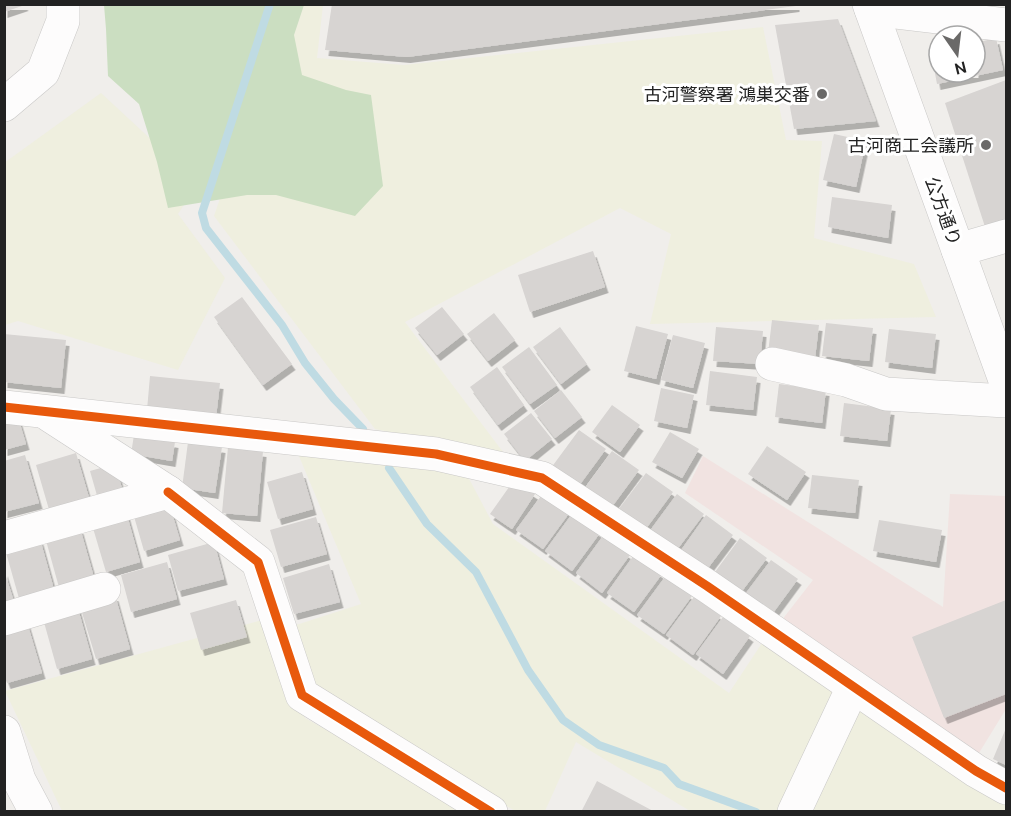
<svg xmlns="http://www.w3.org/2000/svg" width="1011" height="816" font-family="Ubuntu,'Noto Sans JP',sans-serif">
<style>
.commercial{fill:#f1e3e1}
.farmland{fill:#efefdf}
.forest{fill:#cbdec1}
.lines{fill:none;stroke-linecap:round;stroke-linejoin:round}
.stream{stroke:#bfdbe3;stroke-width:8}
.building{fill:#d7d4d2;filter:url(#shadow)}
.minor-casing{stroke:#c9c8c7;stroke-width:34}
.minor{stroke:#fdfcfc;stroke-width:33}
.cycleway-casing{stroke:#fff;stroke-width:13}
.cycleway{stroke:#e8590c;stroke-width:9}
.poi-dot{fill:#6a6968;stroke:#fff;stroke-width:2}
.labels{text-anchor:middle;dominant-baseline:central;stroke-width:6;stroke-linejoin:round;paint-order:stroke}
.poi-label{font-size:18px;fill:#222;stroke:#fff;text-anchor:end}
.street-label{font-size:18px;fill:#222;stroke:#fff}
</style>
<defs>
<filter id="shadow"><feDropShadow dx="3.5" dy="6" stdDeviation="0" flood-color="#0004"/></filter>
</defs>
<rect width="100%" height="100%" fill="#f0eeeb"/>
<path class="commercial" d="M703 456 943 607 950 494 1006 496V709L979 753 778 625 813 580 685 493Z"/>
<g class="farmland">
<path d="M209 5H323L317 58 404 65 763 27 786 140 822 141 814 238 914 264 936 317 650 324 671 234 620 208 405 322 506 456 375 429 214 216 265 66Z"/>
<path d="M101 93 198 183 178 214 225 278 178 370 18 321 5 325 4 256 6 255 4 253V163Z"/>
<path d="M296 449 466 473 493 524 729 693 764 640 840 691 779 811H690L576 742 545 811H515L309 689 290 627 361 604Z"/>
<path d="M262 620 305 718 472 811H62L5 691Z"/>
<path d="M858 701 1006 796V811L805 812Z"/>
</g>
<path class="forest" d="M104 5H304L294 35 302 75 346 90 371 95 383 186 355 216 276 195H247L168 208 157 162 139 104 108 76 106 29Z"/>
<g class="lines">
<g class="stream">
<path d="M270 4 202 213 206 228 282 325 305 363 334 399 363 429"/>
<path d="M389 468 427 524 476 572 528 670 563 720 599 745 664 768 679 784 756 812"/>
</g>
</g>
<g class="building">
<path d="M4 4H24L25 5 4 12Z"/>
<path d="M332 4H796V6L407 57 325 50Z"/>
<path d="M838 19 876 121 794 129 775 25Z"/>
<path d="M996 38 1003 70 937 84 931 52 939 50V72H975V43Z"/>
<path d="M1006 80V228L987 233 945 103Z"/>
<path d="M834 134 866 141 856 187 823 180Z"/>
<path d="M832 197 892 205 888 238 828 227Z"/>
<path d="M593 251 605 287 530 312 518 275Z"/>
<path d="M242 297 292 364 263 385 214 317Z"/>
<path d="M442 307 464 334 437 355 415 328Z"/>
<path d="M494 313 515 340 488 361 467 334Z"/>
<path d="M772 320 819 325 815 358 768 353Z"/>
<path d="M826 323 873 328 869 361 822 356Z"/>
<path d="M636 326 668 334 656 379 624 371Z"/>
<path d="M560 327 587 364 561 384 533 347Z"/>
<path d="M716 327 763 331 760 364 713 361Z"/>
<path d="M889 329 936 334 932 368 885 362Z"/>
<path d="M4 334 66 340 61 388 4 382Z"/>
<path d="M673 335 705 343 693 388 661 380Z"/>
<path d="M529 347 557 385 530 404 502 367Z"/>
<path d="M497 367 524 405 498 425 470 387Z"/>
<path d="M710 371 757 377 753 410 706 405Z"/>
<path d="M150 376 220 383 216 417 147 410Z"/>
<path d="M779 384 826 390 822 423 775 417Z"/>
<path d="M661 388 694 395 687 428 654 421Z"/>
<path d="M561 390 582 417 555 438 534 411Z"/>
<path d="M844 403 891 409 887 441 840 436Z"/>
<path d="M612 405 640 425 620 452 592 432Z"/>
<path d="M531 413 552 439 525 461 504 434Z"/>
<path d="M18 417 26 444 4 450V421Z"/>
<path d="M579 430 606 449 578 487 551 468Z"/>
<path d="M670 432 699 449 682 478 652 462Z"/>
<path d="M134 435 175 442 172 461 131 454Z"/>
<path d="M188 442 222 447 215 493 182 488Z"/>
<path d="M767 446 806 472 787 500 748 474Z"/>
<path d="M228 447 263 451 257 516 222 513Z"/>
<path d="M612 451 639 470 611 508 584 489Z"/>
<path d="M76 453 90 501 50 513 36 465Z"/>
<path d="M25 455 39 503 4 512V461Z"/>
<path d="M115 464 123 492 98 499 90 471Z"/>
<path d="M302 472 313 509 278 519 267 482Z"/>
<path d="M646 473 673 492 645 530 618 510Z"/>
<path d="M812 475 859 480 855 513 808 508Z"/>
<path d="M514 480 535 494 512 529 490 514Z"/>
<path d="M544 492 570 512 543 549 516 530Z"/>
<path d="M677 494 704 514 676 551 649 532Z"/>
<path d="M169 503 180 540 144 551 133 513Z"/>
<path d="M125 508 140 562 106 572 90 518Z"/>
<path d="M572 514 600 533 572 571 545 551Z"/>
<path d="M706 515 733 535 705 572 679 553Z"/>
<path d="M316 517 327 554 281 567 270 530Z"/>
<path d="M879 520 942 530 936 562 873 551Z"/>
<path d="M80 528 95 581 60 591 45 537Z"/>
<path d="M603 536 630 555 602 593 576 573Z"/>
<path d="M740 538 767 558 739 595 712 576Z"/>
<path d="M40 539 55 593 20 602 5 549Z"/>
<path d="M214 542 224 579 178 591 168 555Z"/>
<path d="M634 555 662 574 634 612 607 593Z"/>
<path d="M771 560 798 579 770 617 743 597Z"/>
<path d="M167 562 177 599 131 612 121 575Z"/>
<path d="M329 564 340 602 294 614 283 578Z"/>
<path d="M4 570 15 605 4 608Z"/>
<path d="M665 577 692 596 664 634 637 615Z"/>
<path d="M115 595 130 649 96 659 80 606Z"/>
<path d="M694 597 721 616 693 655 666 635Z"/>
<path d="M236 600 247 637 201 650 190 613Z"/>
<path d="M1006 600V694L944 718 912 637Z"/>
<path d="M77 605 92 659 57 669 42 615Z"/>
<path d="M723 617 750 636 723 674 696 654Z"/>
<path d="M26 619 42 673 7 683 4 675V625Z"/>
<path d="M1006 728V765L993 759Z"/>
<path d="M597 781 655 812H581Z"/>
</g>
<g class="lines">
<defs>
<g id="minor">
<path d="M869 4 1006 383"/>
<path d="M871 9 1006 25"/>
<path d="M4 105 43 72 63 21V4"/>
<path d="M958 250 1006 236"/>
<path d="M772 364 846 380 886 394 1006 401"/>
<path d="M4 407 436 454 542 478 707 586 976 771 1006 788"/>
<path d="M168 492 258 562 302 695 491 812"/>
<path d="M4 538 168 492 49 415"/>
<path d="M4 619 104 589"/>
<path d="M4 732 19 780 36 812"/>
<path d="M794 812 853 687"/>
</g>
</defs>
<use href="#minor" class="minor-casing"/>
<use href="#minor" class="minor"/>
<defs>
<g id="cycleway">
<path d="M4 407 436 454 542 478 707 586 976 771 1006 788"/>
<path d="M168 492 258 562 302 695 491 812"/>
</g>
</defs>
<use href="#cycleway" class="cycleway-casing"/>
<use href="#cycleway" class="cycleway"/>
</g>
<g class="poi-dot">
<circle cx="822" cy="94" r="6"/>
<circle cx="986" cy="145" r="6"/>
</g>
<g class="labels">
<g class="poi-label">
<text x="810" y="94">古河警察署 鴻巣交番</text>
<text x="974" y="145">古河商工会議所</text>
</g>
<g class="street-label">
<text transform="translate(944 211) rotate(70)">公方通り</text>
</g>
</g>
<rect width="1011" height="816" fill="none" stroke="#222222" stroke-width="12"/>
<g transform="translate(957 54) rotate(166)"><circle r="28" fill="#ffffff" stroke="#a7a7a7" stroke-width="1.5"/>
<path d="M0-4.5L10 22L0 15L-10 22Z" fill="#6a6968"/>
<text y="-9" font-size="16" font-weight="bold" text-anchor="middle" fill="#222222">N</text>
</g>
</svg>
